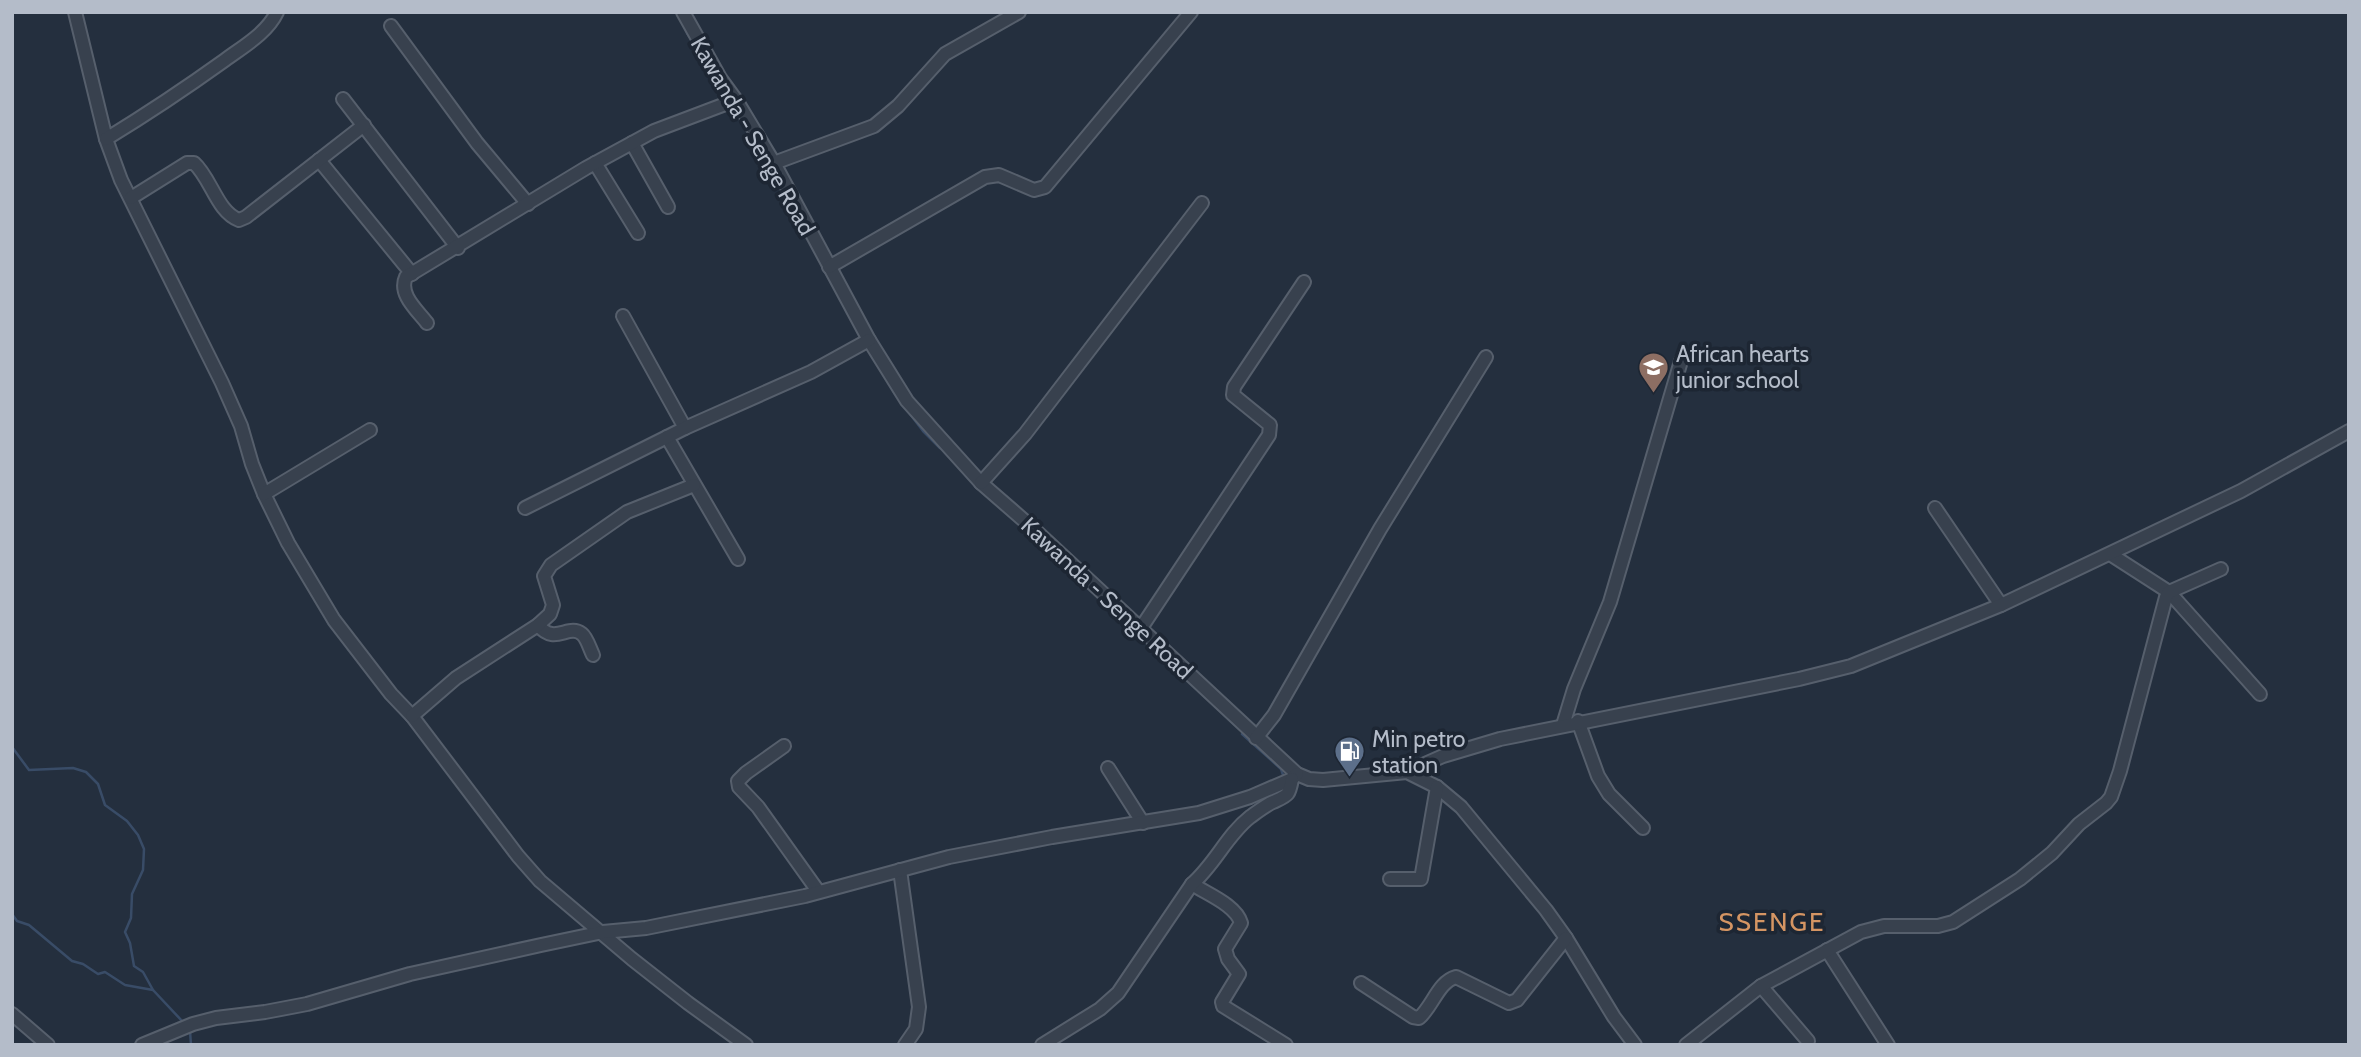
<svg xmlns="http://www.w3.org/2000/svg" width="2361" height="1057" font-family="Cabin,sans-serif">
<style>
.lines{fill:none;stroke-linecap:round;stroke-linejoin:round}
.stream{stroke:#394c67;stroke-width:2.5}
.minor-casing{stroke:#565f6c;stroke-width:16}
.minor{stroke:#38414e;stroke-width:12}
.labels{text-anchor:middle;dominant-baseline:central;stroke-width:7;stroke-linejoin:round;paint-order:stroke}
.street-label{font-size:23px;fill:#b4bcc9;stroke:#1d2633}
.poi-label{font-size:23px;fill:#b4bcc9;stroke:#1d2633;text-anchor:start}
.quarter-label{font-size:26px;letter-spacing:2px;fill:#d59563;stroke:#1d2633}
</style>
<rect width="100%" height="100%" fill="#242f3e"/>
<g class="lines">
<g class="stream">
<path d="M687 33 695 45"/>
<path d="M824 270 831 282"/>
<path d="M832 284 852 321"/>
<path d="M886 378 895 394"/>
<path d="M907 410 923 431 940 448"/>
<path d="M946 453 961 470"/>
<path d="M1020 527 1078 578"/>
<path d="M1183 676 1234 724"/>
<path d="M1242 734 1281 769 1283 775 1282 779"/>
<path d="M12 747 29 770 73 768 86 772 98 784 105 805 127 821 138 835 144 849 143 870 132 894 131 918 125 932 130 943 134 966 143 972 153 990"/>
<path d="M12 914 17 921 29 925 72 961 83 964 98 974 105 972 125 985 153 990 183 1022"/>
<path d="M190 1031 191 1045"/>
</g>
<defs>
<g id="minor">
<path d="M75 12 106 139 121 180 222 383 241 426 252 464 264 494 288 543 334 620 391 694 412 716 518 856 540 881 632 959 688 1003 746 1045"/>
<path d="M683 12 720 78 736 100 774 163 869 340 907 401 981 483 1035 530 1297 774 1309 779 1323 780 1407 772 1437 787 1461 807 1546 910 1566 938 1614 1017 1635 1045"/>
<path d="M391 26 477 143 528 204"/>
<path d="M343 99 458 248"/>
<path d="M106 139C147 114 186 88 225 60 244 46 267 33 277 12"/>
<path d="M632 143 668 207"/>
<path d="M319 160 412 274"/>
<path d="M595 163 638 233"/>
<path d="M774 163 874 126 898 106 945 54 1019 12"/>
<path d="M131 198 187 163H194C211 178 217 212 239 220L246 217 364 125"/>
<path d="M829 267 985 177 999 175 1034 190 1045 187 1191 12"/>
<path d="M623 316 685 428"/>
<path d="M427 323C417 310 398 294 406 277L586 168 654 131 736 100"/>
<path d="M667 437 738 559"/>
<path d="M981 483 1025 434 1202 203"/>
<path d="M264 494 370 430"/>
<path d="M525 508 685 428 811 372 869 340"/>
<path d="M1935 508 2001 605"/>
<path d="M2110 554 2169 592 2260 694"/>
<path d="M538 625C555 646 568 623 582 634 587 638 590 649 593 655"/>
<path d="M1141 628 1269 435 1270 425 1233 395 1234 387 1304 282"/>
<path d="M412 716 456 678 538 625 550 614 553 605 544 576 551 565 627 512 694 485"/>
<path d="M1578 721 1598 776 1609 794 1643 828"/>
<path d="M1563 725 1574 689 1610 602 1681 361"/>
<path d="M1256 738 1274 715 1380 529 1486 357"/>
<path d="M784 746 746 773 738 781 739 787 758 807 818 891"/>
<path d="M1108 768 1143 823"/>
<path d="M1407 772 1443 756 1500 739 1799 679 1851 666 2001 605 2241 491 2349 431"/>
<path d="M900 870 919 1007 916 1029 905 1045"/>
<path d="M1390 879H1421L1437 787"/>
<path d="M1192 884C1207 894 1236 905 1241 923L1225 949 1228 959 1239 974 1222 1002 1223 1006 1286 1045"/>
<path d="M1827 950 1888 1045"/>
<path d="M1361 983 1413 1017 1419 1018C1433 1006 1438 982 1456 977L1509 1003 1517 1000 1566 938"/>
<path d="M1761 986 1808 1041"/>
<path d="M12 1014 48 1045"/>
<path d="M142 1045 193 1024 216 1018 265 1012 307 1004 410 974 541 945 603 932 646 928 805 896 949 857 1052 837 1199 813 1250 797 1292 779 1297 774"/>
<path d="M1042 1045 1100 1009 1118 993 1192 884C1215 864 1227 835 1250 817 1257 812 1266 805 1273 802 1288 795 1289 796 1292 779"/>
<path d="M1686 1045 1761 986 1861 932 1884 926H1938L1953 922 2020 879 2052 853 2079 824 2106 803 2111 797 2120 771 2166 597 2169 592 2221 569"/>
</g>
</defs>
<use href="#minor" class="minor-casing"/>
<use href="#minor" class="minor"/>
</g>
<defs>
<symbol id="school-pin" viewBox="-11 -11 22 30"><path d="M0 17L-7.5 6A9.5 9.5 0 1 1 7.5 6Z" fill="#8d6e63" stroke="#1d2633"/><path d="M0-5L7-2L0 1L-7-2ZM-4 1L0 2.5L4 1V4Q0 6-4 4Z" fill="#fff"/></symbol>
<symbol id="fuel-pin" viewBox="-11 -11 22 30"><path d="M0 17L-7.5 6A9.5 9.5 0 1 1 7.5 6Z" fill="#5c6f8a" stroke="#1d2633"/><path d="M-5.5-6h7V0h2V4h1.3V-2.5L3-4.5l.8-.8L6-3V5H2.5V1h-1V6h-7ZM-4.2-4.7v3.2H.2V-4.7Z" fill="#fff"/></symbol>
</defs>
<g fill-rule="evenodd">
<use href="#school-pin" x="1636" y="350" width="35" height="47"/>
<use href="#fuel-pin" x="1332" y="734" width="35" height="47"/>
</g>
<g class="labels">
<g class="street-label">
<text transform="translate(753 136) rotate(60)">Kawanda - Senge Road</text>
<text transform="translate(1107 598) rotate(43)">Kawanda - Senge Road</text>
</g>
<g class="poi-label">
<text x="1676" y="354">African hearts<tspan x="1676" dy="26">junior school</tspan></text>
<text x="1372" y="739">Min petro<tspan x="1372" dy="26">station</tspan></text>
</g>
<g class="quarter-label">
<text x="1772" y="922">SSENGE</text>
</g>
</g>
<rect width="2361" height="1057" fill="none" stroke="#b4bcc9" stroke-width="28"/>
</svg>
